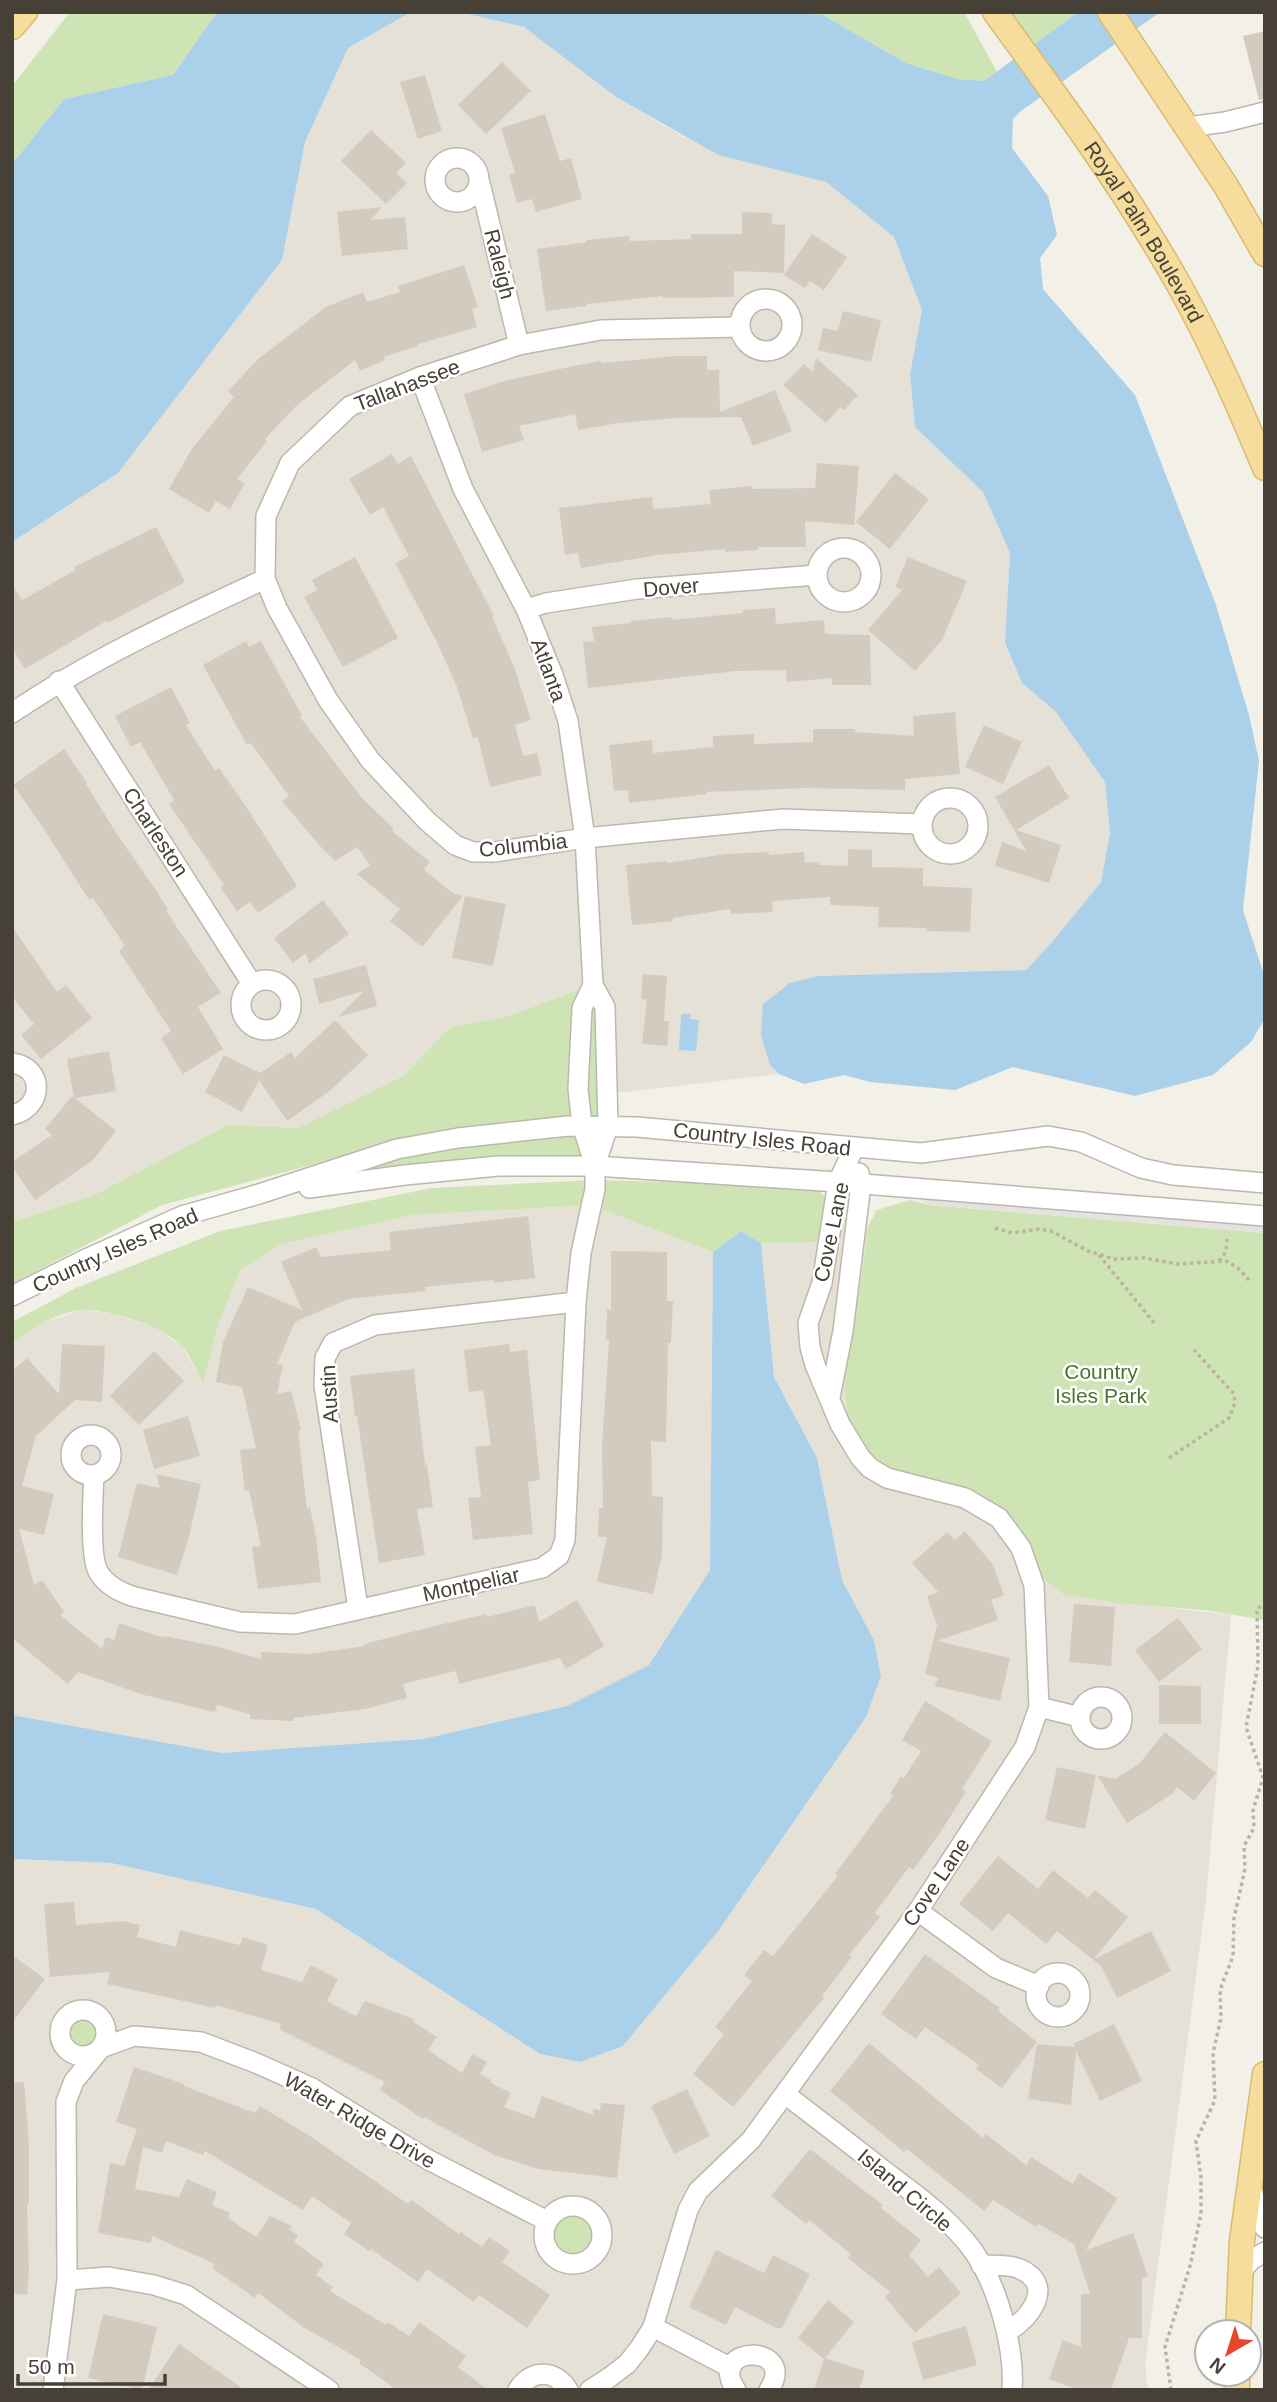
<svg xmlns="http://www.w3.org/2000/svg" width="1277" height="2402" font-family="Arial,sans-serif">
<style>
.residential{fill:#e6e1d7}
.green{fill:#cee4b5}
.parking{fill:#e4e3e0}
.water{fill:#aad0ea}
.building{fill:#d3cbbf}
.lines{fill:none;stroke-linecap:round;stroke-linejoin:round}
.minor-casing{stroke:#bdb7ac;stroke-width:22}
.major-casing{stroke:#daba6f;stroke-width:27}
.path{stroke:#beb39e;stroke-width:3.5;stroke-dasharray:3.5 3.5;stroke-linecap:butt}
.minor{stroke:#fff;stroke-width:19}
.major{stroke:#f6dd9e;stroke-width:24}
.labels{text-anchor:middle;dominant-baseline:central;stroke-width:5;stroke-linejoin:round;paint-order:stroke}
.street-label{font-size:21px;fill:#464037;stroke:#fff}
.park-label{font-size:21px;fill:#49732f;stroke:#fff}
</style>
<rect width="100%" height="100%" fill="#f3f0e8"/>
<g class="residential">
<path d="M411 12H459L524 27 616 97 663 125 718 155 826 182 894 237 922 310 910 374 915 427 983 492 1010 553 1005 644 1022 683 1056 712 1105 781 1110 833 1101 882 1053 941 1026 970 819 976 770 1065 779 1074 608 1094 593 986 505 1017 452 1026 403 1076 298 1128 228 1125 92 1196 12 1222V542L118 473 282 260 305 142 348 48Z"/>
<path d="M591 1205 713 1252 710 1570 649 1665 567 1706 423 1739 222 1753 12 1715V1342L41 1324 80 1310 115 1314 155 1328 182 1346 203 1383 219 1322 241 1269 282 1244 413 1215Z"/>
<path d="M832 1215 868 1226 860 1287 937 1482 1013 1521 1029 1542 1034 1571 1064 1595 1231 1615 1206 1900 1145 2365 1148 2390H12V1862L16 1859 111 1863 316 1909 540 2054 580 2062 623 2046 719 1930 866 1717 881 1676 874 1640 842 1580 817 1458 774 1377 761 1243 828 1242Z"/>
</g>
<g class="green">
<path d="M70 12H217L173 75 64 99 12 164V86Z"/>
<path d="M780 12H964L997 72 984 81 957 79 906 63 823 15Z"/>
<path d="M1011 12H1078L1035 44Z"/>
<path d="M593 985 608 1126 595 1166 405 1175 363 1169 395 1150 315 1164 162 1205 12 1284V1222L92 1196 228 1125 298 1128 403 1076 452 1026 505 1017Z"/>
<path d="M595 1180 805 1186 820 1192 829 1200 828 1242 761 1243 741 1231 713 1252 591 1205 413 1215 282 1244 241 1269 219 1322 203 1384C197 1373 191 1356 182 1346 163 1326 109 1309 81 1310 58 1312 31 1330 12 1342V1322L76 1288 220 1231 432 1188Z"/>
<path d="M910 1200 929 1205 1265 1233V1620L1204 1610 1118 1603 1064 1595 1034 1571 1029 1542 1013 1521 937 1482 888 1467 860 1445 847 1414 844 1373 860 1287 868 1226 877 1210Z"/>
<circle cx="82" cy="2033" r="23"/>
<circle cx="573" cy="2235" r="29"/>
</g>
<path class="parking" d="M916 1197 1265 1225V1233L929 1205Z"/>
<g class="water">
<path d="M217 12H411L348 48 305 142 282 260 118 473 12 542V164L64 99 173 75Z"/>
<path d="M459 12H780L823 15 906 63 957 79 984 81 1078 12H1165L1156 15 1021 111 1013 119 1012 148 1048 196 1057 235 1040 258 1043 289 1135 395 1216 605 1249 715 1259 761 1243 910 1265 978V1018L1251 1042 1213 1075 1135 1096 1013 1067 955 1090 870 1082 844 1075 804 1084 779 1074 770 1065 761 1035 763 1004 790 983 818 976 1026 970 1053 941 1101 882 1110 833 1105 782 1056 712 1022 683 1005 643 1010 553 983 492 915 427 910 374 922 310 894 237 826 182 718 155 616 97 524 27Z"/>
<path d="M681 1014H691L690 1019 699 1020 696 1051 679 1050Z"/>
<path d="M741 1231 761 1243 774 1377 817 1458 842 1580 874 1640 881 1676 866 1717 719 1930 623 2046 580 2062 540 2054 316 1909 111 1863 16 1859 12 1862V1715L222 1753 423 1739 567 1706 649 1665 710 1570 713 1252Z"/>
</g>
<g class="building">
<path d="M1265 31V99L1259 100 1243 36Z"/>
<path d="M502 62 531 91 486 134 458 105Z"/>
<path d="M425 75 442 131 418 139 400 82Z"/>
<path d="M545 114 560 161 571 158 582 199 536 212 532 199 517 203 509 175 515 173 501 128Z"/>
<path d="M371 130 406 163 396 173 407 183 386 204 341 161Z"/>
<path d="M382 207 370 220 405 217 408 249 342 256 337 212Z"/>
<path d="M742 212 772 213V224L785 225 784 273 734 271V297L663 298V296L587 304V306L546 311 537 249 587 242V240L629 236 630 241 691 239V234H742Z"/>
<path d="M812 234 847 257 824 290 810 281 805 288 784 275Z"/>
<path d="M464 265 478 307 472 309 477 327 418 344V346L384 357 385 360 360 371 355 360 296 406 265 439 267 441 237 479 245 483 230 509 216 501 209 513 169 489 191 450 234 397 228 391 258 359 326 307 363 292 367 302 400 292 398 286Z"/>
<path d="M843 311 881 320 871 362 818 350 823 328 838 331Z"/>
<path d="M676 356H707V370H719L720 412 775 390 792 431 753 446 741 417 678 418 619 423 578 430 575 414 519 426 524 440 482 452 464 394 508 380 574 366 601 361 602 363Z"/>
<path d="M816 358 858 395 844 410 840 407 826 423 783 385 804 364 813 372Z"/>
<path d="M392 454 398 464 411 456 494 616 492 617 515 669 531 720 515 725 523 756 537 753 542 775 490 787 478 737 473 738 457 687 437 642 395 563 409 556 383 507 370 515 349 479Z"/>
<path d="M817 463 859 466 854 525 805 521 806 547H757L758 550 726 552 725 549 658 555 581 568 578 553 565 555 559 508 652 497 653 509 711 504 709 490 752 486V489L815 488Z"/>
<path d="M895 473 929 499 890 549 856 522Z"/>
<path d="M156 527 185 582 140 606 107 623 106 621 25 669 12 648V584L22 600 76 570 74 567Z"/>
<path d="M355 557 398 638 343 667 304 597 317 590 312 580Z"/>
<path d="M908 557 967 581 942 640 915 671 868 630 902 590 895 587Z"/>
<path d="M775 608 776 624 824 620 825 634 870 635 871 685H832V678L787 682 786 670 736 671 588 688 583 642 594 641 592 627 631 623V621L672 617V620L743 613V610Z"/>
<path d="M246 641 249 647 261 641 302 716 300 717 362 798 394 829 392 831 430 862 424 870 453 893 463 896 422 947 390 921 400 909 357 874 370 865 357 847 335 861 319 845 282 801 289 796 251 743 247 745 203 665Z"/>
<path d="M171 687 190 723 186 725 215 771 219 768 243 802 297 886 258 913 250 902 237 911 220 887 224 885 169 804 174 800 140 742 131 747 115 716Z"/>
<path d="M955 712 960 774 905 779V790L806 788 707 792V794L629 803 628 790 614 791 609 745 652 740 653 753 713 747V736L754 734V744L813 742V729H855V732L914 736 913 716Z"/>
<path d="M984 725 1022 742 1003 784 965 767Z"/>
<path d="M64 749 87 783 86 784 118 836 156 890 168 910 166 911 221 993 198 1007 223 1049 183 1074 161 1038 171 1031 119 951 125 946 93 898 89 900 42 826 13 785Z"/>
<path d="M1049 765 1069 798 1016 830 1061 845 1049 883 995 866 1002 842 1026 851 995 797Z"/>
<path d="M848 849 872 850V867L923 868V886L972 888 970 932 927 931V928L878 927 879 907 830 905V897L772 901 773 912 731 914 730 909 673 918V921L632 925 626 865 667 861V863L726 854 769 852V855L804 852 805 863 819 862V865L848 866Z"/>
<path d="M465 896 506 904 493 966 452 958Z"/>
<path d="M323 900 349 934 309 964 306 953 293 963 274 938Z"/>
<path d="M12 926 57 992 66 985 92 1018 41 1059 21 1035 34 1024 12 997Z"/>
<path d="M366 965 377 1006 338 1017 364 991 319 1004 313 979Z"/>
<path d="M643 974 667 976 664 1021H669L667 1046 642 1044 647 1000 641 999Z"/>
<path d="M335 1020 368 1055 331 1090 287 1121 259 1080 242 1112 205 1092 224 1055 260 1073 291 1052 295 1058Z"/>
<path d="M109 1051 116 1091 75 1098 116 1131 92 1161 35 1200 12 1166V1162L52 1135 45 1129 72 1096 74 1098 67 1059Z"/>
<path d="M528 1216 535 1278 494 1283 493 1280 425 1287V1291L348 1299 295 1322 277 1364 283 1365 277 1394 291 1391 301 1430 298 1431 307 1508 310 1507 316 1537 321 1582 258 1589 252 1547 261 1546 249 1490 245 1491 240 1450 256 1448 242 1387 216 1382 223 1342 248 1287 302 1310 281 1262 316 1247 321 1257 391 1250 389 1232Z"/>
<path d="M611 1251 667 1252V1301H673L671 1343H668L666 1442 651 1441 652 1496 663 1497 662 1555 653 1594 597 1582 607 1537H598L599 1508H603L602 1446 609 1340 606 1339 607 1309 611 1310Z"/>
<path d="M62 1344 105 1346 102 1402 75 1400 36 1436 22 1486 54 1494 44 1535 19 1529 34 1585 42 1580 64 1612 60 1615 102 1649 106 1637 114 1640 119 1623 164 1638V1636L215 1646 261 1659V1652L309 1654 365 1646 364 1644 439 1625 486 1614 487 1617 535 1605 539 1622 577 1600 604 1646 566 1669 560 1658 459 1684 456 1671 403 1684 407 1698 365 1709 293 1718V1721L250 1719V1714L217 1705 215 1712 144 1695 78 1672 68 1684 12 1638V1371L27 1358 59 1394Z"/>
<path d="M509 1344 510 1352 527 1350 540 1480 528 1482 533 1534 473 1540 468 1498 481 1497 475 1447 491 1445 483 1390 469 1392 464 1350Z"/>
<path d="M154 1351 184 1381 139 1425 110 1396Z"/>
<path d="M414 1369 425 1465H427L433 1507 417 1509 425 1555 379 1563 357 1416H355L350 1376Z"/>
<path d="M188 1416 200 1456 154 1469 143 1430Z"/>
<path d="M156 1474 201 1484 189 1537 177 1575 118 1557 137 1483 160 1488Z"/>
<path d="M965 1531 993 1565 1004 1595 991 1600 998 1620 937 1641 1010 1658 1000 1701 934 1686 939 1678 925 1674 937 1625 927 1596 938 1592 912 1563 947 1532 955 1540Z"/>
<path d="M1074 1604 1115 1607 1111 1666 1069 1662Z"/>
<path d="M1178 1618 1202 1649 1159 1682 1135 1650Z"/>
<path d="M1159 1685 1201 1686V1724H1159Z"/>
<path d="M925 1701 992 1741 962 1789 966 1792 938 1836 913 1870 909 1867 875 1913 880 1917 849 1955 852 1957 822 1996 824 1998 733 2107 693 2074 724 2034 715 2027 752 1981 744 1975 764 1950 773 1956 838 1876 835 1874 893 1796 890 1794 901 1776 904 1778 921 1751 902 1740Z"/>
<path d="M1165 1732 1216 1773 1194 1801 1177 1787 1172 1794 1127 1823 1097 1775 1115 1779 1139 1764Z"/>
<path d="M1057 1767 1096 1775 1085 1829 1045 1820Z"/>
<path d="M998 1856 1038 1889 1053 1870 1088 1898 1095 1890 1128 1917 1094 1959 1151 1931 1171 1971 1117 1998 1101 1966 1057 1931 1046 1944 1008 1913 993 1931 959 1904Z"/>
<path d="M74 1902 76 1925 123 1921 140 1925 137 1937 176 1947 180 1930 240 1945 243 1937 268 1945 261 1970 302 1982 311 1965 338 1979 327 2001 356 2016 365 2001 414 2019 412 2021 437 2037 428 2050 462 2073 472 2054 487 2062 480 2074 491 2080V2083L511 2093 504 2107 534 2118 542 2096 593 2115V2109L600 2110 601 2103 625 2105 617 2178 538 2169 494 2155 424 2117 423 2119 380 2090 385 2082 279 2029 281 2024 216 2005 215 2008 107 1984 110 1972 50 1977 44 1904Z"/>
<path d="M925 1954 1000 2008 998 2011 1037 2042 1002 2088 976 2069 979 2065 925 2027 916 2039 881 2014Z"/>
<path d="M12 1955 45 1979 12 2023Z"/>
<path d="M1114 2024 1142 2081 1100 2101 1076 2051 1071 2105 1028 2099 1037 2044 1074 2047 1073 2044Z"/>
<path d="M869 2043 983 2138 986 2134 1026 2165 1031 2157 1073 2184 1079 2173 1117 2198 1086 2250 1133 2233 1148 2276 1142 2278V2338H1129L1111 2390H1079L1049 2379 1063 2340 1081 2347V2294H1090L1074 2244 1038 2224 1036 2227 993 2200 984 2211 907 2149 904 2152 830 2091Z"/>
<path d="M134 2067 184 2084V2086L255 2113 260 2106 310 2136 408 2204 412 2200 459 2234 461 2232 482 2247 489 2237 510 2251 502 2262 550 2295 527 2328 479 2295 474 2302 427 2269 418 2282 371 2249 369 2251 344 2234 351 2223 312 2196 303 2210 205 2151 203 2155 166 2141 162 2153 143 2147 135 2189 179 2197 187 2179 217 2192 212 2205 230 2213 228 2218 256 2237 270 2216 292 2226 290 2230 298 2235 294 2242 324 2264 316 2275 333 2287 330 2291 386 2325 388 2322 409 2336 419 2322 466 2356 458 2367 488 2390H397L359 2363 361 2360 303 2327 258 2293 255 2298 212 2268 215 2264 152 2236 151 2243 98 2233 110 2163 124 2166 137 2129 116 2122Z"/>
<path d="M24 2082 29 2145V2204H27L29 2272 27 2295 12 2293V2083Z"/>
<path d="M687 2089 710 2136 674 2154 651 2106Z"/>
<path d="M810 2149 883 2205 881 2208 921 2240 909 2255 928 2277 939 2267 961 2293 915 2333 885 2297 890 2292 848 2258 851 2254 809 2220 806 2224 771 2196Z"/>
<path d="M716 2250 764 2273 773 2255 810 2274 782 2328H776L735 2307 726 2325 689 2307Z"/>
<path d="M828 2300 854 2322 825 2358 865 2371 859 2390H814L824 2359 798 2338Z"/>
<path d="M103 2314 157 2327 142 2390 88 2378Z"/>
<path d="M966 2326 977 2365 923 2380 912 2342Z"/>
<path d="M179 2344 245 2390H148Z"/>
</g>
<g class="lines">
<defs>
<g id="minor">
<path d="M1188 127 1225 122 1265 112"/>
<circle cx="457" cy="180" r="22"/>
<path d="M480 183 519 345"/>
<circle cx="766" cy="325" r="26"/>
<path d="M740 327 601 330 519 345 420 377 350 406 290 463 266 516 265 579 277 608 328 700 370 760 427 821 455 845 473 852H494L585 838 783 819 921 824"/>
<path d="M420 377 463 489 526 609 553 675 568 721 585 838 593 985 605 1007 608 1126 595 1166"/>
<circle cx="844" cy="575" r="27"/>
<path d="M526 609 546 603 637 589 817 575"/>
<path d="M59 681 252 984"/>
<path d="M12 713C91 659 179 619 265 579"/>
<circle cx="950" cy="826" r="28"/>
<circle cx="266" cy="1005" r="25"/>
<path d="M12 1063C45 1067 44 1108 12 1115"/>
<path d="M309 1188 405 1175 498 1166H595L838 1182 1265 1216"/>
<path d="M12 1296 84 1260 182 1216 259 1194 397 1149 458 1138 568 1126 637 1127 921 1153 1048 1136 1081 1142 1141 1168 1173 1175 1265 1183"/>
<path d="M830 1397 843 1331 861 1184 859 1173"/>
<circle cx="91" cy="1455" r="20"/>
<path d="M94 1475C93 1495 89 1558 99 1573 107 1586 122 1593 135 1597L240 1622 295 1624 542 1568 559 1556 565 1540 576 1302 581 1253 595 1189V1166L582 1125 578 1089 582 1008 593 985"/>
<path d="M358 1608 324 1385 325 1358 333 1343 375 1325 576 1302"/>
<circle cx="1101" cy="1718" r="21"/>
<path d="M1039 1707 1080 1717"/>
<path d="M918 1911 996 1968 1039 1986"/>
<circle cx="1058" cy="1995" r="22"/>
<circle cx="83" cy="2033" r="23"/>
<path d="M785 2094C819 2120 853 2146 887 2173 918 2196 951 2220 974 2252 998 2287 1015 2348 1012 2390"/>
<path d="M1252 2190 1260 2221 1265 2228"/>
<circle cx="573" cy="2235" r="29"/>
<path d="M981 2265C993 2266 1009 2264 1020 2269 1056 2285 1030 2319 1007 2332"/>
<path d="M1239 2274 1251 2260 1265 2252"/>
<path d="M67 2280 109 2277 154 2285 186 2295 329 2390"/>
<path d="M653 2327 731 2368"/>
<path d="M53 2390 67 2280 66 2102 74 2081 101 2048 134 2036 201 2042 256 2063 312 2088 427 2159 547 2221"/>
<path d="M518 2390C530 2369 556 2369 568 2390"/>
<path d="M590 2390 610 2377 627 2364 639 2349 653 2327 688 2210 698 2191 751 2140 918 1911 1025 1747 1039 1707 1034 1585 1021 1548 999 1518 965 1498 887 1478 870 1468 860 1457 840 1424 815 1365 810 1347 808 1323 822 1283 838 1182 854 1148"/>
<path d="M736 2390C705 2344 799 2343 769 2390"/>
</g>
<g id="major">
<path id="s1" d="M995 12C1060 101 1125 189 1179 285 1212 344 1239 406 1265 468"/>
<path d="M1110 12 1226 186 1265 254"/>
<path d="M12 27 25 12"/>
<path d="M1238 2332 1242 2241 1265 2074"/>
<path d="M1237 2390V2374"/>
</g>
</defs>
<use href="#minor" class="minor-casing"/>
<use href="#major" class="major-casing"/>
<g class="path">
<path d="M995 1228 1012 1233 1040 1229 1051 1231 1088 1251 1114 1259 1144 1258 1178 1264 1226 1261 1238 1268 1250 1281"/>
<path d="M1099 1255 1155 1324"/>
<path d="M1219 1261 1226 1252 1227 1239"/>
<path d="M1169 1458 1229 1418 1235 1403 1234 1394 1194 1350"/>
<path d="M1171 2390 1165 2347 1190 2266 1201 2214V2178L1196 2141 1215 2100 1213 2053 1221 2018 1220 1990 1233 1956 1234 1918 1245 1869 1244 1846 1254 1828 1253 1810 1263 1778 1246 1727 1258 1666 1257 1609 1265 1603"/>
</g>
<use href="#minor" class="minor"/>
<use href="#major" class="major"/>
</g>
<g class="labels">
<g class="street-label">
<text stroke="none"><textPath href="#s1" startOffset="266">Royal Palm Boulevard</textPath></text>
<text transform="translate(500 264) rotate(76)">Raleigh</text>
<text transform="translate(407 385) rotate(-21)">Tallahassee</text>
<text transform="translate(671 587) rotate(-5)">Dover</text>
<text transform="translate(549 670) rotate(70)">Atlanta</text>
<text transform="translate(156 832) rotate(57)">Charleston</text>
<text transform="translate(523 845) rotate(-6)">Columbia</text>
<text transform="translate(762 1139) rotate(6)">Country Isles Road</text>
<text transform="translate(831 1232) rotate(-78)">Cove Lane</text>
<text transform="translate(115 1250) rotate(-24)">Country Isles Road</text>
<text transform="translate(329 1394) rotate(-93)">Austin</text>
<text transform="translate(471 1584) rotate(-12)">Montpeliar</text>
<text transform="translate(936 1882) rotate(-56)">Cove Lane</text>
<text transform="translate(360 2120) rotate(30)">Water Ridge Drive</text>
<text transform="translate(905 2190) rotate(40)">Island Circle</text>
</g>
<g class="park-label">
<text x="1101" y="1371">Country<tspan x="1101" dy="24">Isles Park</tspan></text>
</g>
</g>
<rect width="1277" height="2402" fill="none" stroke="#464037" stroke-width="28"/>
<g transform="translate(1228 2353) rotate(219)"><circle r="33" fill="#ffffff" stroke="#b5b3af" stroke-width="2"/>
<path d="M0-5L12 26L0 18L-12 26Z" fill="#e8462a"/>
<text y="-10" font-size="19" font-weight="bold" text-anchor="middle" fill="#464037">N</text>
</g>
<path d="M18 2374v10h147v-10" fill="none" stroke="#464037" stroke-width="3.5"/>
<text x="28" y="2374" font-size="21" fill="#464037" stroke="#ffffff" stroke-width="5" paint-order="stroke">50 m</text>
</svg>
